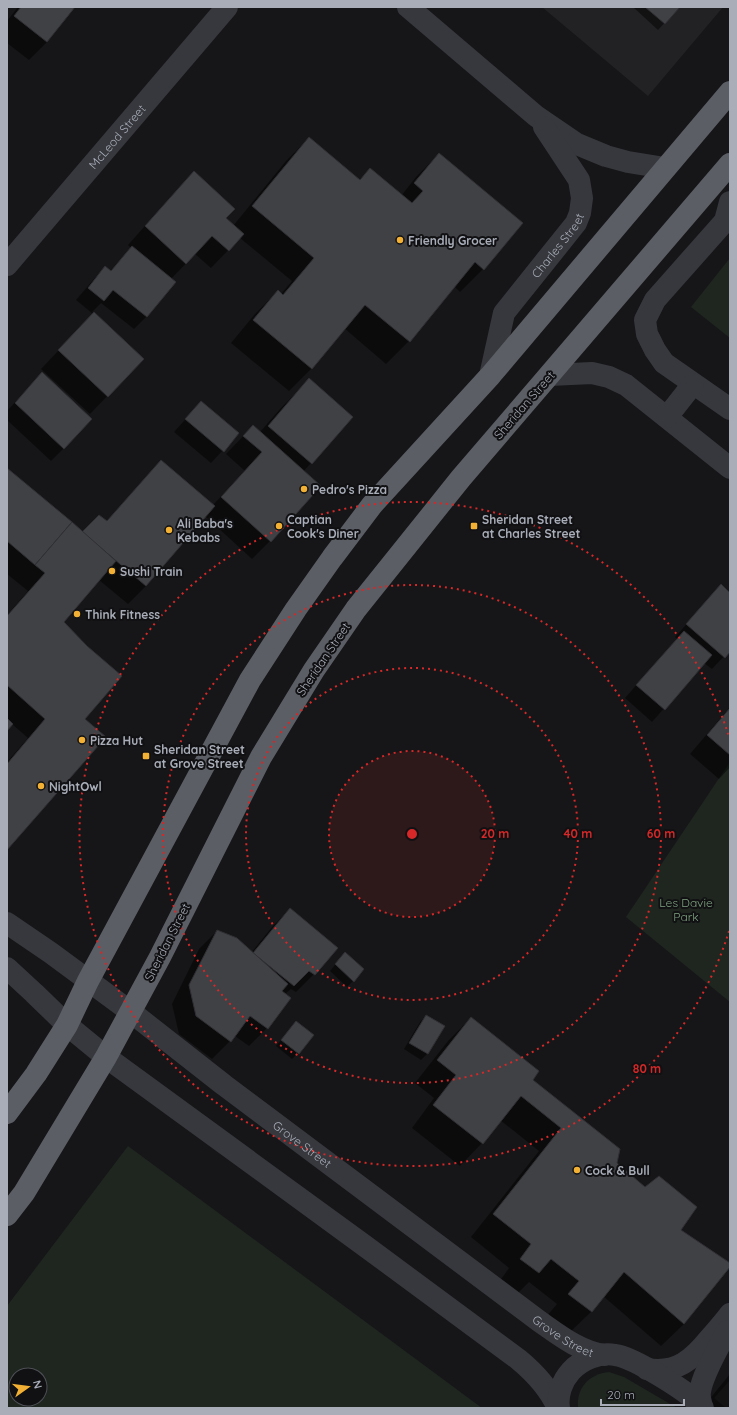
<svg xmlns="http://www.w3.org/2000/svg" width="737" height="1415" font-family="Quicksand,sans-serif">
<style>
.built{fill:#222225}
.green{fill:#1e261f;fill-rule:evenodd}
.shadow{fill:#0007}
.building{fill:#404145;stroke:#303034}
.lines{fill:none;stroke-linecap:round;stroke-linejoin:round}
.minor{stroke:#37383d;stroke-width:22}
.tertiary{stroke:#37383d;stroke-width:22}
.trunk{stroke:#5b5e65;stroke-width:22}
.ring{fill:none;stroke:#d62828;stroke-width:2;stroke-dasharray:2 4}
.poi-dot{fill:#f2b134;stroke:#111113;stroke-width:1.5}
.labels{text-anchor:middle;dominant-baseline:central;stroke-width:4;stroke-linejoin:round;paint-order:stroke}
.street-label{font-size:12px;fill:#a8adb8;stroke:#111113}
.poi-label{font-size:12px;font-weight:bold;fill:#a8adb8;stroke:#111113;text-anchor:start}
.park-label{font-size:12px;fill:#7fa381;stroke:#111113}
.centre{fill:#d62828;stroke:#111113;stroke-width:2}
.ring-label{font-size:12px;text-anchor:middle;font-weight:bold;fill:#d62828;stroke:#111113;stroke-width:4;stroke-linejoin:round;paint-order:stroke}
</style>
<rect width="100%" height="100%" fill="#161618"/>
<g class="built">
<path d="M542 7H723L648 96Z"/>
<path d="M730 1380V1408H726L714 1398Z"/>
</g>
<g class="green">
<path d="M730 258V338L691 307Z"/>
<path d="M730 762V1002L626 917Z"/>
<path d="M128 1146 482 1408H7V1306ZM16 1375H40V1399H16Z"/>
<path d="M609 1372 624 1377 677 1408H578C576 1388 589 1374 609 1372Z"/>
</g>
<g class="shadow">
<path d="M18 7H74L47 42 29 60 7 43V21Z"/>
<path d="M633 7H679L658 30Z"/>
<path d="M309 138 359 180 370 170 401 196 416 177 439 154 521 223 483 269 460 292 454 286 409 341 386 364 344 328 312 368 289 391 231 343 255 314 278 291 281 294 292 281 240 238 211 268 195 254 171 279 174 282 146 317 134 329 101 303 92 312 143 359 90 414 41 369 93 314 76 300 93 280 105 267 110 271 131 248 128 245 176 191 194 173 225 218 233 226 286 161Z"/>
<path d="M309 380 352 417 303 472 270 541 252 559 205 516 146 586 128 604 99 580 63 622 83 719 7 849V762L28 738 12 724 7 729V615L28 591 7 574V470L82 533 106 522 144 480 213 505 245 471 226 454 253 426 260 432 280 409Z"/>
<path d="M30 386 64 448 51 461 7 420V411Z"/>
<path d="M201 402 238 434 211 463 174 432Z"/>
<path d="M721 586 730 594V650L712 669 704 663 652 722 625 698 677 639 675 637Z"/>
<path d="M730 707V767L719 779 690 754Z"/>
<path d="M290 909 314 974 296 992 291 989 285 994 267 1028 249 1046 235 1036 212 1059 179 1034 172 1004 199 949 217 931 251 953 272 927Z"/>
<path d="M339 960 353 981 347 987 330 971Z"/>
<path d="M426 1016 443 1027 427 1054 421 1060 404 1049 420 1022Z"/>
<path d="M471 1018 531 1080 616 1164 680 1230 730 1264 684 1324 661 1346 603 1296 591 1312 568 1334 546 1317 557 1304 529 1282 516 1295 499 1282 509 1268 471 1237 539 1151 500 1120 482 1143 460 1166 412 1128 434 1098 415 1083 448 1041Z"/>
<path d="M296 1022 298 1053 292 1059 276 1046Z"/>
<path d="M730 1374V1408H715L708 1401Z"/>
</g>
<g class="building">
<path d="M21 7H75L47 42 14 16Z"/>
<path d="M645 7H680L665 24Z"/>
<path d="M309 137 360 180 370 168 412 203 423 191 414 183 439 153 523 223 484 270 475 262 410 342 365 305 312 369 253 320 278 290 283 295 314 258 252 206Z"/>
<path d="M194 171 235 209 226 218 244 234 229 251 212 236 186 264 145 226Z"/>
<path d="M132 246 176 282 147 317 113 290 104 301 88 288 105 266 111 271Z"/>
<path d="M94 312 144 359 108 397 58 350Z"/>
<path d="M42 372 92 419 64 449 15 403Z"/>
<path d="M309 378 353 417 312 464 268 426Z"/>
<path d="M201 401 239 433 224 452 185 419Z"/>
<path d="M253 425 321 486 271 542 221 497 262 452 243 436Z"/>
<path d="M161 460 215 506 146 586 82 532 99 515 107 521Z"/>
<path d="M7 468 72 522 35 565 7 541Z"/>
<path d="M72 522 116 561 64 622 87 646 122 676 85 719 106 737 7 850V764L45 719 7 685V616L45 573 35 565Z"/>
<path d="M721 584 730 593V652L725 658 686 624Z"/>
<path d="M684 631 712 655 665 710 636 685Z"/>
<path d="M730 708V755L707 735Z"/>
<path d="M7 718 13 724 7 731Z"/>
<path d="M290 908 338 948 315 975 309 971 294 986 253 953Z"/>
<path d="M217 930 237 938 288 984 282 991 291 998 268 1029 250 1016 231 1042 196 1016 189 985Z"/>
<path d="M345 952 364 969 354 982 335 964Z"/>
<path d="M426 1015 445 1026 428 1054 409 1043Z"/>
<path d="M471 1017 539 1071 533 1080 620 1149 617 1163 645 1187 659 1176 697 1207 681 1230 730 1263V1267L684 1324 624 1272 592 1312 568 1294 579 1281 551 1259 539 1273 520 1259 531 1244 493 1214 561 1128 521 1096 483 1144 433 1105 456 1075 437 1060Z"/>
<path d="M296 1021 314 1035 299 1054 281 1040Z"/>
</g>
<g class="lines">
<g class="minor">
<path d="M408 7 536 116 577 144 606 156 628 162 665 168"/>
<path d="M730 202 725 221 655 300 645 320 647 334 655 350 664 363 730 409"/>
<path d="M550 375 592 373 609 377 626 385 730 468"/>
<path id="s1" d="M490 376 504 313 576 223 580 213 582 198 579 180 544 127"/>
<path d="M667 417 693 384"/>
<path d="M647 1369C677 1374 693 1359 710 1338 717 1330 724 1322 730 1314"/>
<path d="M702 1407C701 1402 699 1397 700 1392 702 1375 719 1347 727 1331"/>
</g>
<g class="tertiary">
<path id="s2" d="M7 265 227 7"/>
<path id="s3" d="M7 923 51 953 131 1012 224 1085 539 1321C559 1335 579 1351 604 1355"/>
<path d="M7 968 34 993 67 1025 106 1057 365 1246 518 1359C535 1373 549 1388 558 1408"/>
<path d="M559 1408C557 1395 562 1381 571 1371 581 1360 599 1352 615 1355 633 1357 691 1393 703 1408"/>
</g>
<g class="trunk">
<path d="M7 1113 36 1074 67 1025 88 981 250 680 296 609 332 558 372 505 490 376 730 92"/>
<path d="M7 1215 24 1193 106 1057 160 957 261 757 314 670 356 609 461 478 730 164"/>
</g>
</g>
<circle cx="412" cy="834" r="83" fill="#d62828" fill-opacity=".12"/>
<g class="ring">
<circle cx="412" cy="834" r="83"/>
<circle cx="412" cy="834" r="166"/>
<circle cx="412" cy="834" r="249"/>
<path d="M729 931A332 332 0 1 1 729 737"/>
</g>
<g class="poi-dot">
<circle cx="400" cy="240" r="4"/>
<circle cx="304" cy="489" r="4"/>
<circle cx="279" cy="526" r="4"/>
<rect x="470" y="522" width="8" height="8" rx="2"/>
<circle cx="169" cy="530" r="4"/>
<circle cx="112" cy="571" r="4"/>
<circle cx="77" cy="614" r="4"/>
<circle cx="82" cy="740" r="4"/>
<rect x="142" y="752" width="8" height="8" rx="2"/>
<circle cx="41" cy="786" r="4"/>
<circle cx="577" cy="1170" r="4"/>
</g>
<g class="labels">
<g class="street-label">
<text stroke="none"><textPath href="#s2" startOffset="169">McLeod Street</textPath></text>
<text stroke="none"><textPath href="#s1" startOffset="151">Charles Street</textPath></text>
<text transform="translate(524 405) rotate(-49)">Sheridan Street</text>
<text transform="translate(323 659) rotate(-56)">Sheridan Street</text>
<text transform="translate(167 942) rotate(-63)">Sheridan Street</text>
<text stroke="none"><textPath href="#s3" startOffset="369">Grove Street</textPath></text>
<text stroke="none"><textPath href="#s3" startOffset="693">Grove Street</textPath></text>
</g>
<g class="poi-label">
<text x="408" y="240">Friendly Grocer</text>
<text x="312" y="489">Pedro's Pizza</text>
<text x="287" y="519">Captian<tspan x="287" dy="14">Cook's Diner</tspan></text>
<text x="482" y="519">Sheridan Street<tspan x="482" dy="14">at Charles Street</tspan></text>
<text x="177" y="523">Ali Baba's<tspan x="177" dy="14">Kebabs</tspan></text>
<text x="120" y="571">Sushi Train</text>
<text x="85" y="614">Think Fitness</text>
<text x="90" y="740">Pizza Hut</text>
<text x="154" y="749">Sheridan Street<tspan x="154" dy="14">at Grove Street</tspan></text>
<text x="49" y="786">NightOwl</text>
<text x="585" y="1170">Cock &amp; Bull</text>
</g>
<g class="park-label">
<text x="686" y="902">Les Davie<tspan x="686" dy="14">Park</tspan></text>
</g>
</g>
<circle cx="412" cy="834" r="6" class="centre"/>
<g class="ring-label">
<text x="495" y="838">20 m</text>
<text x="578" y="838">40 m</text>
<text x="661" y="838">60 m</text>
<text x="647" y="1073">80 m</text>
</g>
<rect width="737" height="1415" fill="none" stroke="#a8adb8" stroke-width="16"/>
<g transform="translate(28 1387) rotate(76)"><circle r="19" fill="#111113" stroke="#4d4f55"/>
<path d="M0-3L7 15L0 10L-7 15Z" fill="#f2b134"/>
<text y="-6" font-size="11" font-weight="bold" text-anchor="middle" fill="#a8adb8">N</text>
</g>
<path d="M601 1399v6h83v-6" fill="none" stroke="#a8adb8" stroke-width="2"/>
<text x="607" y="1399" font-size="12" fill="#a8adb8" stroke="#111113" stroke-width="3" paint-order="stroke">20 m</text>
</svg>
